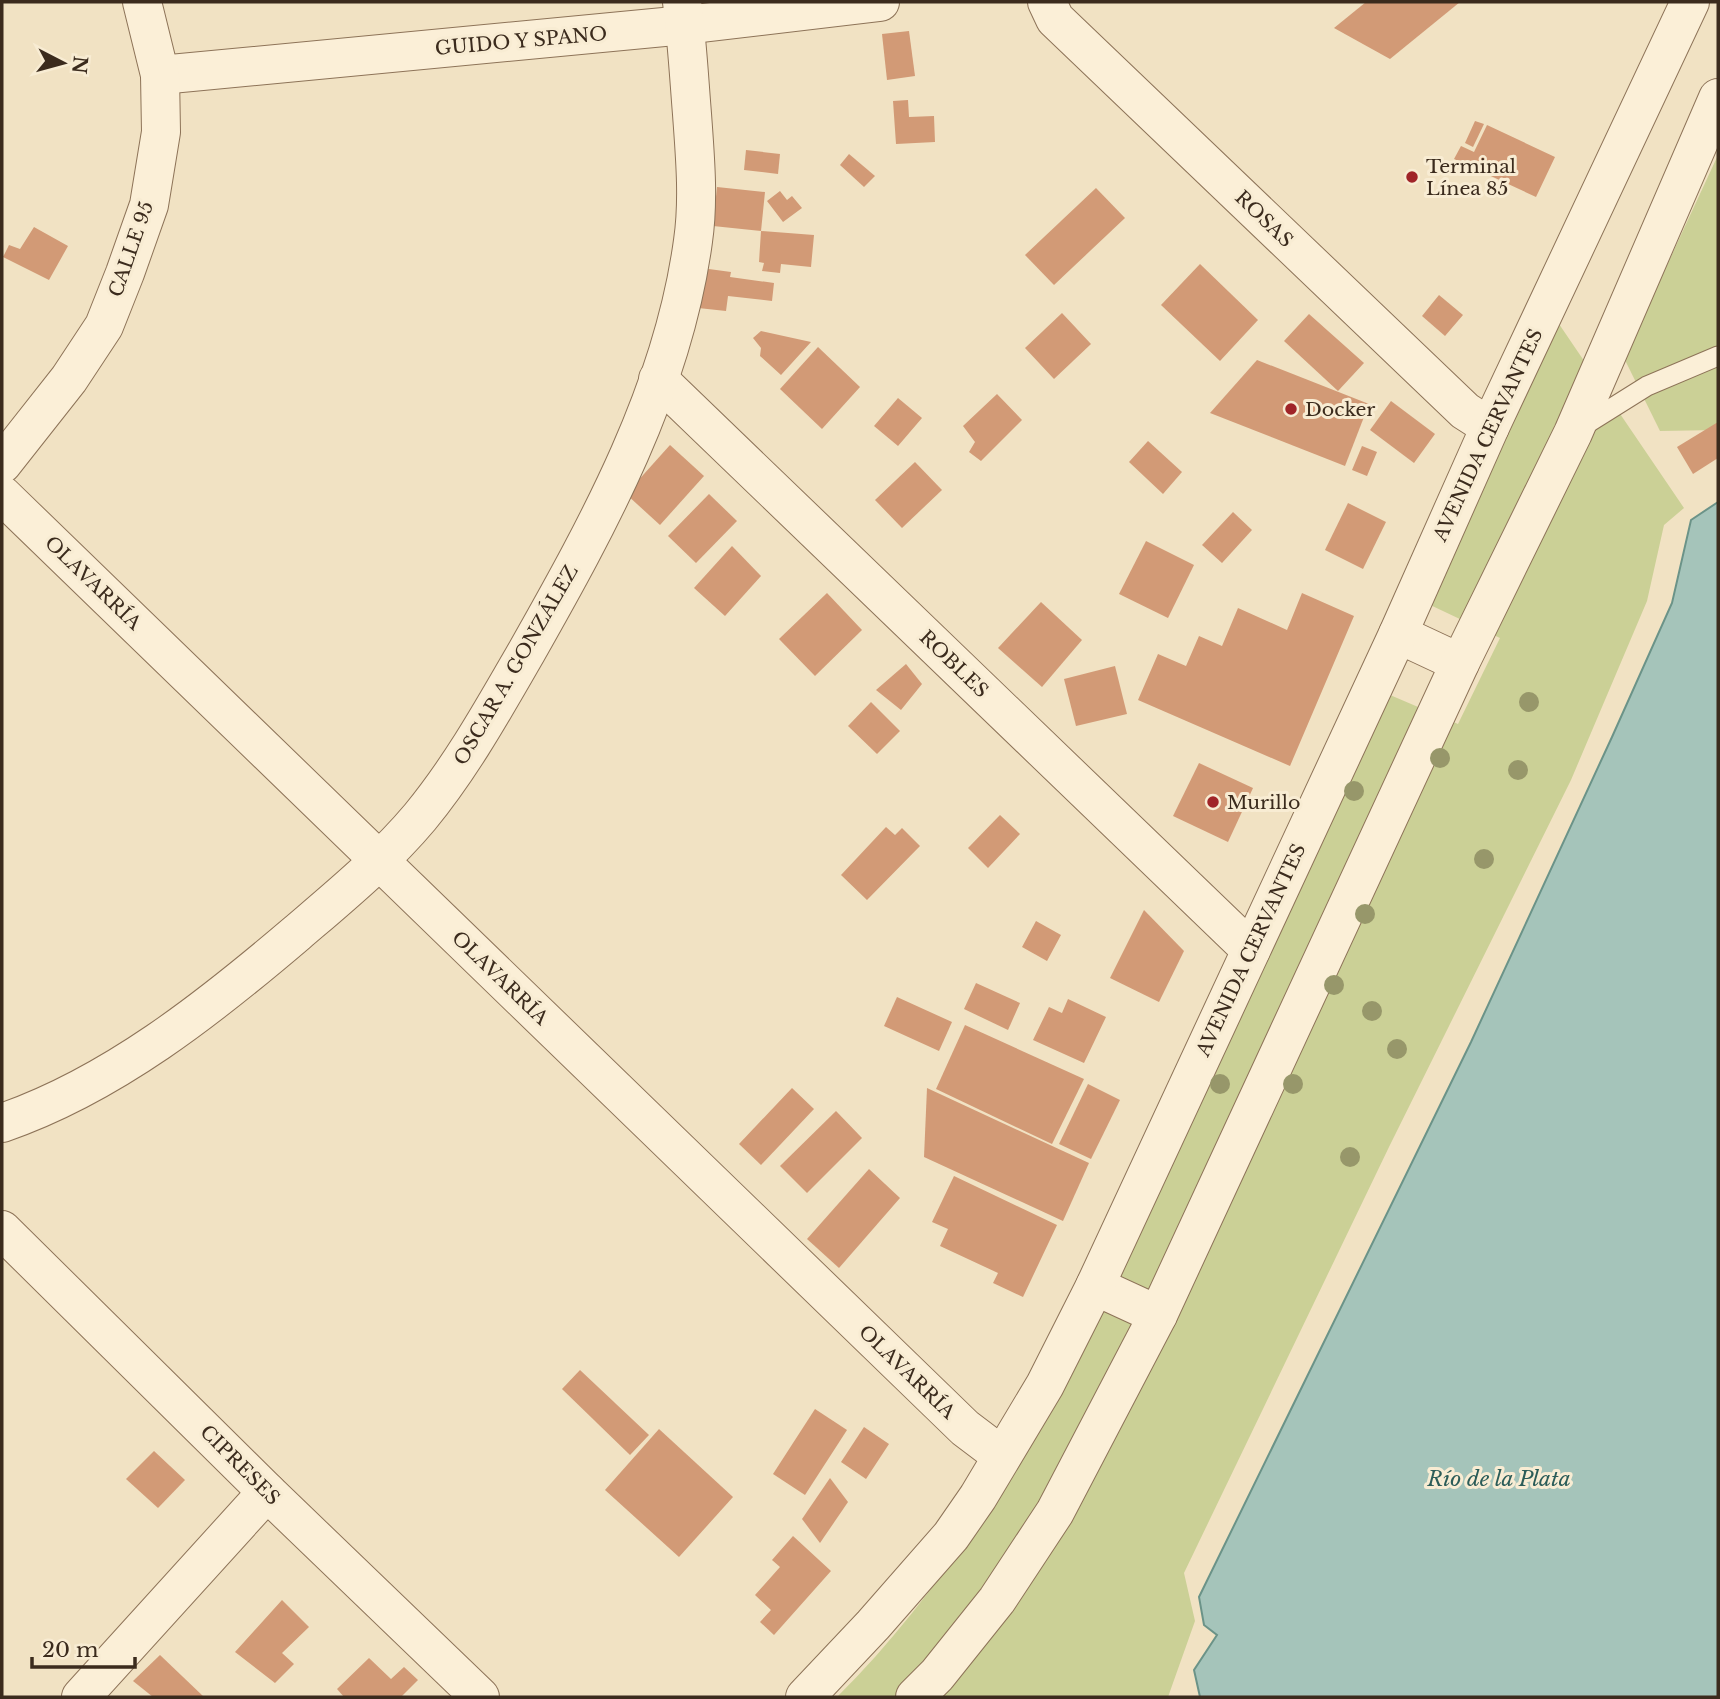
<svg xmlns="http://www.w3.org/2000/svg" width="1720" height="1699" font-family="'Libre Baskerville',serif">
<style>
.green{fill:#cbd096}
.water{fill:#a5c4ba;stroke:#6b9388;stroke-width:2}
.building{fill:#d29a76}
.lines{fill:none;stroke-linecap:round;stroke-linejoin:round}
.service-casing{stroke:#8d7358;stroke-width:21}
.minor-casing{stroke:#8d7358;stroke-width:40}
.tertiary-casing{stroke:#8d7358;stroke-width:40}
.service{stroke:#fbefd7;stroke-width:19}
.minor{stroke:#fbefd7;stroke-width:38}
.tertiary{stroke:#fbefd7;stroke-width:38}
.tree{fill:#97976a}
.poi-dot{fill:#a02428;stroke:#f8ecd3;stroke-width:2.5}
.labels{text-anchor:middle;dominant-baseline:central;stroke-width:6;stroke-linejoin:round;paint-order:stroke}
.street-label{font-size:19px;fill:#3b2b1d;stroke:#f8ecd3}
.poi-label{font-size:19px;fill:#3b2b1d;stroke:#f8ecd3;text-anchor:start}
.water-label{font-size:21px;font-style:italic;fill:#2b5c58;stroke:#f8ecd3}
</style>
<rect width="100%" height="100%" fill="#f1e2c3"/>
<g class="green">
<path d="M1718 155V430L1660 431 1624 358Z"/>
<path d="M1559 324 1684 508 1664 525 1647 601 1571 780 1389 1147 1184 1573 1195 1621 1168 1697H837C899 1636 950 1565 999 1494L1383 692 1458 724 1500 638 1426 603Z"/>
</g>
<path class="water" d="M1718 502V1697H1200L1194 1670 1217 1635 1204 1625 1199 1597 1471 1042 1612 737 1672 603 1691 520Z"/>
<g class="building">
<path d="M1366 2H1460L1390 59 1334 28Z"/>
<path d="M909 31 915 76 887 80 882 34Z"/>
<path d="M908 100 909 117 934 116 935 142 896 144 893 101Z"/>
<path d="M1475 121 1484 124 1473 147 1465 143Z"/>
<path d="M1487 125 1555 157 1536 197 1454 159 1461 146 1474 152Z"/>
<path d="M746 150 780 154 778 174 744 170Z"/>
<path d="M849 154 875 176 864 187 840 165Z"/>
<path d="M717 187 765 192 761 231 713 226Z"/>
<path d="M1096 188 1125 218 1054 285 1025 255Z"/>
<path d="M780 191 787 200 792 196 802 208 783 222 767 201Z"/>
<path d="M34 227 68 246 49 280 3 257 9 245 20 249Z"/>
<path d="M761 231 814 235 811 267 781 264 780 273 762 271 764 263 759 262Z"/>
<path d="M1200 264 1258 320 1220 361 1161 305Z"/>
<path d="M694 267 731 272 730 277 774 283 772 301 728 296 726 311 689 307Z"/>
<path d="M1439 295 1463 315 1445 336 1422 316Z"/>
<path d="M1062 313 1091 344 1054 379 1025 348Z"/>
<path d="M1309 314 1364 363 1338 391 1284 341Z"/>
<path d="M761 331 811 342 781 375 760 356 761 348 753 338Z"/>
<path d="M818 347 860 387 822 429 780 389Z"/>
<path d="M1257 360 1369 404 1345 466 1210 413Z"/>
<path d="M997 394 1022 420 981 461 969 452 975 442 963 426Z"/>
<path d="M898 398 922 418 898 446 874 426Z"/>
<path d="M1391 401 1435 434 1414 463 1370 430Z"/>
<path d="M1718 422V458L1693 474 1677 447Z"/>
<path d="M1148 441 1182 472 1163 494 1129 462Z"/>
<path d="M670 445 704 476 660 525 626 494Z"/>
<path d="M1362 446 1377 452 1367 476 1352 470Z"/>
<path d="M915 462 942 490 902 528 875 500Z"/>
<path d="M709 494 737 521 696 563 668 536Z"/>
<path d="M1348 503 1386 522 1363 569 1325 550Z"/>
<path d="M1233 512 1252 530 1222 563 1202 545Z"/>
<path d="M1146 541 1194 565 1168 618 1119 594Z"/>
<path d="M732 546 761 576 725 616 694 588Z"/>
<path d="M827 593 862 630 815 676 779 639Z"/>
<path d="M1302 593 1354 616 1290 766 1138 700 1158 654 1186 666 1199 636 1222 646 1238 608 1287 630Z"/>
<path d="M1041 602 1082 640 1042 687 998 648Z"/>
<path d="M906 664 922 684 901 710 876 690Z"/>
<path d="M1115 666 1127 714 1076 726 1064 679Z"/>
<path d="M871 702 900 731 877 754 848 726Z"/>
<path d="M1199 763 1253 788 1228 842 1173 816Z"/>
<path d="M1000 815 1020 834 988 868 968 848Z"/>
<path d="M886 827 895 835 902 828 920 846 867 900 841 875Z"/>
<path d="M1144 910 1184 951 1159 1002 1110 978Z"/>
<path d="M1036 921 1061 935 1047 961 1022 947Z"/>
<path d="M976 983 1020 1003 1008 1030 964 1009Z"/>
<path d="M897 997 952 1022 939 1051 884 1026Z"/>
<path d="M1068 999 1106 1017 1084 1063 1033 1040 1049 1007 1062 1013Z"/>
<path d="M965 1025 1084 1079 1052 1144 936 1089Z"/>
<path d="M1088 1084 1120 1100 1091 1159 1059 1144Z"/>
<path d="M792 1088 814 1109 761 1165 739 1144Z"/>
<path d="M927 1088 1089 1163 1063 1221 924 1157Z"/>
<path d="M836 1111 862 1138 807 1193 780 1166Z"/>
<path d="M869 1169 900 1198 839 1268 807 1239Z"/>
<path d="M954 1176 1057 1225 1023 1297 993 1283 998 1273 940 1246 948 1229 932 1222Z"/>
<path d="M580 1370 649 1435 630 1455 562 1389Z"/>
<path d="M815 1409 847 1430 805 1495 773 1474Z"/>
<path d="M864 1427 889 1444 866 1479 841 1462Z"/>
<path d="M659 1429 733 1497 679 1557 605 1490Z"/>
<path d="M154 1451 185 1480 158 1508 126 1479Z"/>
<path d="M830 1478 848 1502 820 1543 802 1519Z"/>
<path d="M793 1536 831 1571 774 1635 760 1622 771 1610 755 1595 780 1567 772 1560Z"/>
<path d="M282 1600 309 1627 282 1653 294 1664 275 1683 235 1652Z"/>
<path d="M160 1655 204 1697H153L133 1681Z"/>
<path d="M369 1658 391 1679 404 1667 418 1680 401 1697H344L337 1689Z"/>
</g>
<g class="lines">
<defs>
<path id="service" d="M1580 428 1647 386 1718 356"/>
<g id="minor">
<path d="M1047 2 1055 19 1465 411 1490 427"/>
<path d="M160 75 685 25 880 2"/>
<path d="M658 379 1251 950"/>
<path d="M2 464 69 379 104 326 125 273 149 205 161 132 160 75 142 2"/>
<path d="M2 495 965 1428 1002 1456"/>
<path d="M2 1123C112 1085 209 1008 297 933 339 897 384 860 420 817 462 766 494 708 527 651 599 524 673 389 693 241 699 200 695 156 692 114 689 77 687 39 682 2"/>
<path d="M2 1230 267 1492 480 1697"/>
<path d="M81 1697 267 1492"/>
</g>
<g id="tertiary">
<path d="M1398 634 1460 663"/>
<path d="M1095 1286 1158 1315"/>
<path d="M805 1697 873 1625 951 1536 978 1497 1045 1385 1095 1286 1398 634 1490 427 1690 2"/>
<path d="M915 1697 937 1675 997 1600 1055 1512 1158 1315 1460 663 1573 433 1718 98"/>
</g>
</defs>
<use href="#service" class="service-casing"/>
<use href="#minor" class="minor-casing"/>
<use href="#tertiary" class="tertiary-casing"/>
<use href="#service" class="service"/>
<use href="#minor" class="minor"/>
<use href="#tertiary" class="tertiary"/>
</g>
<g class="tree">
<circle cx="1529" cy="702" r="10"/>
<circle cx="1440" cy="758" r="10"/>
<circle cx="1518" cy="770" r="10"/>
<circle cx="1354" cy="791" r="10"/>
<circle cx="1484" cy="859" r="10"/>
<circle cx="1365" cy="914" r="10"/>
<circle cx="1334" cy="985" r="10"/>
<circle cx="1372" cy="1011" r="10"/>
<circle cx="1397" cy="1049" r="10"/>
<circle cx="1220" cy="1084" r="10"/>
<circle cx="1293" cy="1084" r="10"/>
<circle cx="1350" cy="1157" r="10"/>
</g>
<g class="poi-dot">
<circle cx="1412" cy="177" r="7"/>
<circle cx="1291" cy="409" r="7"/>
<circle cx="1213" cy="802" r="7"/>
</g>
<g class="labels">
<g class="street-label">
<text transform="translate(521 41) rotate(-5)">GUIDO Y SPANO</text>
<text transform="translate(1264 219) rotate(44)">ROSAS</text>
<text transform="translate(131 249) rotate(-71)">CALLE 95</text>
<text transform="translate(1488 435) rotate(-65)">AVENIDA CERVANTES</text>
<text transform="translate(93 583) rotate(44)">OLAVARRÍA</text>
<text transform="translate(954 664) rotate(44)">ROBLES</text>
<text transform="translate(516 665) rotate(-60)">OSCAR A. GONZÁLEZ</text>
<text transform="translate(1251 950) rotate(-65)">AVENIDA CERVANTES</text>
<text transform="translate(500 978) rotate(44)">OLAVARRÍA</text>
<text transform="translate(907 1372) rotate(44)">OLAVARRÍA</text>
<text transform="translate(240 1465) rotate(45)">CIPRESES</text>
</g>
<g class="poi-label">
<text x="1426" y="166">Terminal<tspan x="1426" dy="22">Línea 85</tspan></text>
<text x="1305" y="409">Docker</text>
<text x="1227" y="802">Murillo</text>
</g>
<g class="water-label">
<text x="1499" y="1479">Río de la Plata</text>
</g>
</g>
<rect width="1720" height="1699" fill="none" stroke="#3b2b1d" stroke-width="7"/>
<g transform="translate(63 63) rotate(96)" stroke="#f8ecd3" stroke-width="5" paint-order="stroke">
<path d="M0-5L12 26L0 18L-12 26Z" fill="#3b2b1d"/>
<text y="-10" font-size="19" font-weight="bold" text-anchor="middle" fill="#3b2b1d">N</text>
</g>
<path d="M32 1657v10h103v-10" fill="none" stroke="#3b2b1d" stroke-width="3.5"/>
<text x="42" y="1657" font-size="21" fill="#3b2b1d" stroke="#f8ecd3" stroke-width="5" paint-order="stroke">20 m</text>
</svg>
